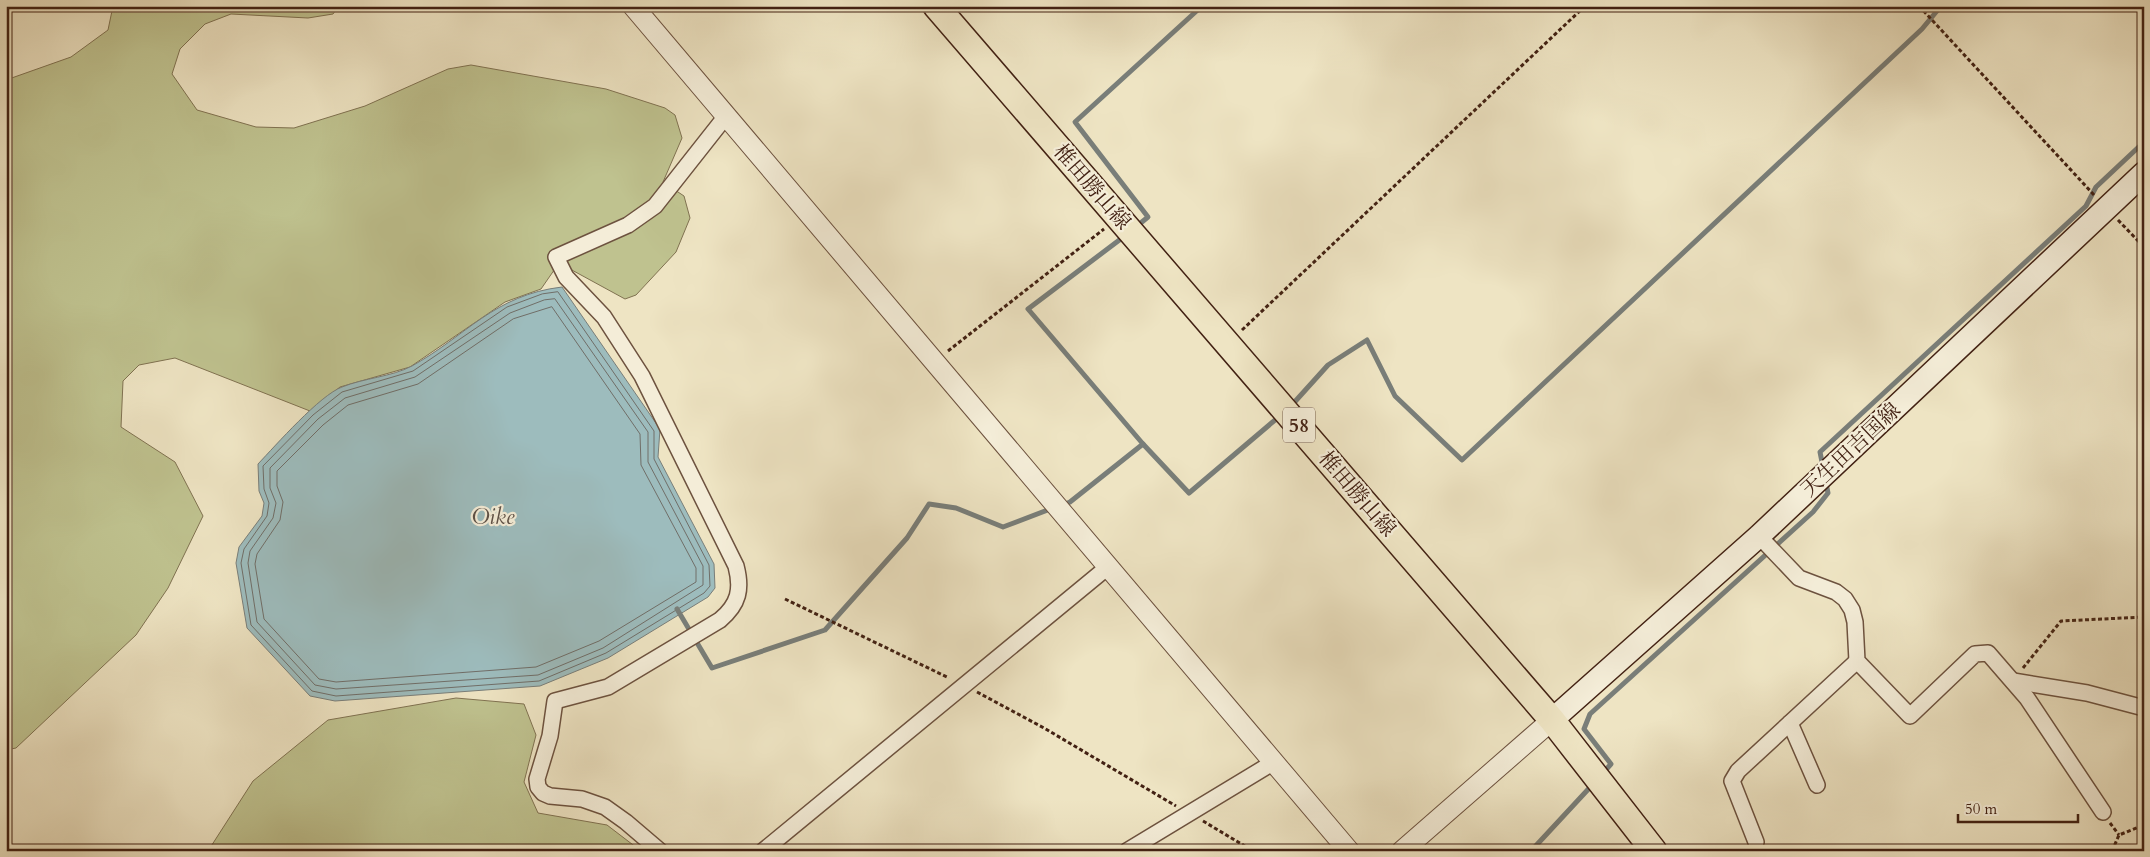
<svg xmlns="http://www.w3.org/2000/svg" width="2150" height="857" font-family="Cardo,'Noto Serif JP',serif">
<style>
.green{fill:#bfc28f;stroke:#807251}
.water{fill:#9dbcbd;stroke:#797e79}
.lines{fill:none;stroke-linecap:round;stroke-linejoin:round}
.shore{stroke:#706e68;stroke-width:1}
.stream{stroke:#797e79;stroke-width:5}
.minor-casing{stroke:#6d523f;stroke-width:18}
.tertiary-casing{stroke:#6d523f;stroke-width:22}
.secondary-casing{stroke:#422113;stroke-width:25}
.primary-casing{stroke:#422113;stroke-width:28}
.path{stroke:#422113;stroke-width:3;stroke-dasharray:4 2.5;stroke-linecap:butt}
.minor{stroke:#f4edd8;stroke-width:15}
.tertiary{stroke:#f4edd8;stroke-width:20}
.secondary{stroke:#f4edd8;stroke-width:22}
.primary{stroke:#eee4c3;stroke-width:25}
.labels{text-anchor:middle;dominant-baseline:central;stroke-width:4.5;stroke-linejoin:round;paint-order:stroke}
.shield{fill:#f4edd8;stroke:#775e4e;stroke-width:1}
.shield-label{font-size:20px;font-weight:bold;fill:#422113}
.street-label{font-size:21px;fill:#422113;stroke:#f4edd8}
.water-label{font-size:22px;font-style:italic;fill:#5d5046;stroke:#f4edd8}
</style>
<rect width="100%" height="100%" fill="#eee4c3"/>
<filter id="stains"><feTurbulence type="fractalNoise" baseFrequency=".004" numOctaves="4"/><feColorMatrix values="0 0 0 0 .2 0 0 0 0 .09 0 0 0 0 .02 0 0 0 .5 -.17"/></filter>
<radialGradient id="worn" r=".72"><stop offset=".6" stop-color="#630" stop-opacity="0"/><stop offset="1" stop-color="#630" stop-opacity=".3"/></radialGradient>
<g class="green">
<path d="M113 6H339L333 14 308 18 231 14 205 24 180 49 172 74 197 110 256 127 294 128 365 106 448 69 471 65 606 89 665 108 675 115 682 138 663 182 684 196 690 218 676 252 636 295 625 299 559 263 541 289 505 302 410 367 340 387 310 411 175 358 139 365 123 381 121 427 175 462 203 516 168 588 136 635 16 748 6 750V80L71 57 108 30Z"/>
<path d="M456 698 524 704 536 735 524 782 538 813 607 825 641 851H208L253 781 328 720Z"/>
</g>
<path class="water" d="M562 287 660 429 658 457 714 564 715 588 708 597 608 658 540 686 335 701 310 696 247 628 236 563 239 547 262 516 264 503 259 491 258 464C276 445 320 395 342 387 364 378 391 377 412 366 466 336 494 295 562 287Z"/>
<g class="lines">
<g class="shore">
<path d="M558 292 654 431V459L709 565 710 586 704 593 606 653 539 681 336 696 312 691 251 625 241 563 244 549 267 516 269 503 264 489 263 466 313 415 342 392 413 371 507 307 542 294Z"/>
<path d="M555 299 648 432V462L703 566V585L603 648 538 675 336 689 315 685 257 622 248 563 250 551 273 518 276 503 270 488V468L318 419 345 398 415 377 510 313 544 300Z"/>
<path d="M552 307 640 434 641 465 696 568V582L599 641 536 667 336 682 319 679 264 619 255 564 257 554 280 520 283 502 277 486V471L323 425 348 405 418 384 513 319Z"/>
</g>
<g class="stream">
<path d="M1137 226 1148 217 1075 122 1202 6"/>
<path d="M1291 406 1328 365 1367 340 1395 396 1462 460 1922 29 1941 6"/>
<path d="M1143 444 1189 493 1281 415"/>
<path d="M1823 467 1820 452 2086 206 2096 187 2144 142"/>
<path d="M1061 506 1070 502 1143 444 1028 309 1126 235"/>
<path d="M677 609 712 668 825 630 907 538 929 504 956 508 1003 527 1053 508"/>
<path d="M1603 773 1611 764 1584 729 1590 714 1813 512 1828 493 1826 483"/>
<path d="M1531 851 1594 783"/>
</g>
<defs>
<g id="minor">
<path d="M1759 536 1799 578 1836 592 1845 599 1852 610 1855 622 1857 661 1910 716 1975 654 1988 653 2027 698 2103 812"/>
<path d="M2013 681 2087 693 2144 708"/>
<path d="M1790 723 1817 785"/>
<path d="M1756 842 1732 781 1738 771 1857 661"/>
<path d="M660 851 626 822 605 807 582 799 550 796 543 793 538 787 537 779 550 736 555 701 608 687 720 620C739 604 742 589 736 566L642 376 604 317 566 277 556 257 628 225 655 206 726 116"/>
<path d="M763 851 1109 566"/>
<path d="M1127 851 1274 762"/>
</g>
<g id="tertiary">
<path d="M633 6 1349 851"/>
<path d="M1402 851 1552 720"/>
</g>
<path id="secondary" d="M1552 720 1759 536 2144 173"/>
<path id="primary" d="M936 6 1552 720 1654 851"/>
</defs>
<use href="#minor" class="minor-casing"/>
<use href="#tertiary" class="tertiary-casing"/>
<use href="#secondary" class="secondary-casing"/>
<use href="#primary" class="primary-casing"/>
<g class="path">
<path d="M1919 6 2095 196"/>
<path d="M2118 220 2144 247"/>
<path d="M1242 330 1585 6"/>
<path d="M948 351 1104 229"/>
<path d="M785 599 949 678"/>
<path d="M2023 668 2061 621 2144 617"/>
<path d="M977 692 1044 728 1176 806"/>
<path d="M1203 821 1253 851"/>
<path d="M2110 823 2119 835"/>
<path d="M2112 851 2119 835 2144 825"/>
</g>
<use href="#minor" class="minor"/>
<use href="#tertiary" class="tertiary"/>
<use href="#secondary" class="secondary"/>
<use href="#primary" class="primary"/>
</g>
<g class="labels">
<rect class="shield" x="1283" y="407.5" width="32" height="35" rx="4"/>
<g class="shield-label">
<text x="1299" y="425">58</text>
</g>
<g class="street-label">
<text transform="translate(1092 187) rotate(49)">椎田勝山線</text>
<text transform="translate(1851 450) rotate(-43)">天生田吉国線</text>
<text transform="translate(1357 494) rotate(49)">椎田勝山線</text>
</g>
<g class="water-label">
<text x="493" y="517">Oike</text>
</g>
</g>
<rect width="2150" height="857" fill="none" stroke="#eee4c3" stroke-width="25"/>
<rect x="8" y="8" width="2135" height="842" fill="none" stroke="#422113" stroke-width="2.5"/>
<rect x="12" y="12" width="2125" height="832" fill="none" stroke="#422113"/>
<path d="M1958 814v8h120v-8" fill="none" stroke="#422113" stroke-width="2.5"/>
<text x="1965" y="814" font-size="15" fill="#422113" stroke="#f4edd8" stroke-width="4" paint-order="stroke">50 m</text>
<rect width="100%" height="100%" filter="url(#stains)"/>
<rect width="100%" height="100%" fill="url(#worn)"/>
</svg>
